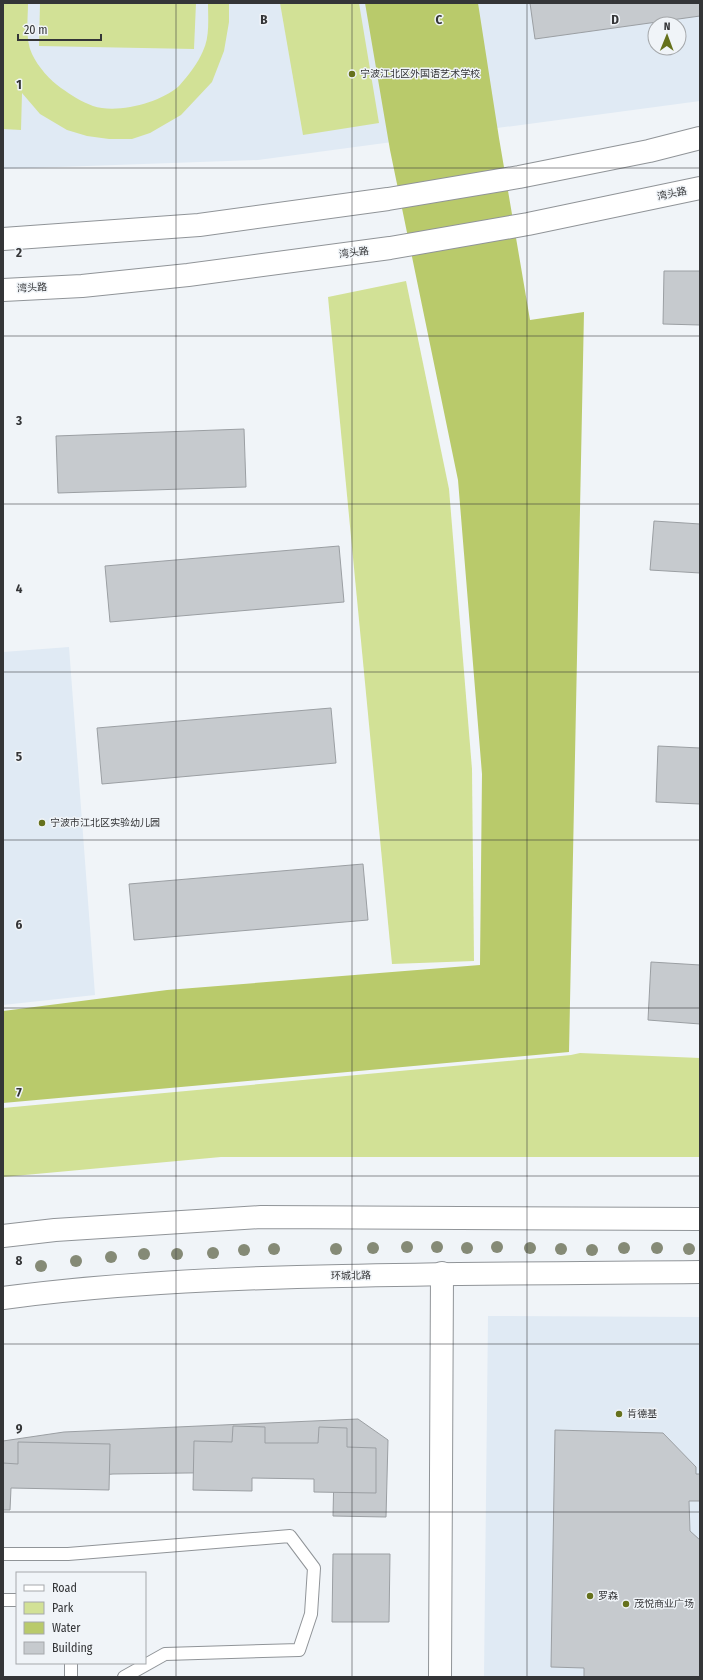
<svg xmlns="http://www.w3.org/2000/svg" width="703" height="1680" font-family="'Fira Sans Condensed','Noto Sans SC',sans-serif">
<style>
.built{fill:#e0eaf4;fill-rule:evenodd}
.green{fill:#d2e196}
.water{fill:#b9ca6b}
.building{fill:#c6cace;stroke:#9b9fa3}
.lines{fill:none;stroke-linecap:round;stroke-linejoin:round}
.service-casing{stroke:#909498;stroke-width:14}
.tertiary-casing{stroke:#909498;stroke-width:24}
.secondary-casing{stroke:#909498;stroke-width:24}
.primary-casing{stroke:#909498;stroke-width:24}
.service{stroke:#fff;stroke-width:12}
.tertiary{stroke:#fff;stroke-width:22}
.secondary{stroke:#fff;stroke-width:22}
.primary{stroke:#fff;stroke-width:22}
.tree{fill:#858a76}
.grid{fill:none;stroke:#343537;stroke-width:1;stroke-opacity:0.55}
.poi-dot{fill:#65711c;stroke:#f0f4f8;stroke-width:1.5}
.labels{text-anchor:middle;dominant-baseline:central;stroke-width:3;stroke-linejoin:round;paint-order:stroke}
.poi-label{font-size:10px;fill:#343537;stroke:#f0f4f8;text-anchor:start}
.street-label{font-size:10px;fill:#343537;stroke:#f0f4f8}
.grid-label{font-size:13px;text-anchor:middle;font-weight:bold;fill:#343537;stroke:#f0f4f8;stroke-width:3;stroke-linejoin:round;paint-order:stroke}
</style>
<rect width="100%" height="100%" fill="#f0f4f8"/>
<g class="built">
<path d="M3 3H700V101L258 160 3 169ZM655 24H679V48H655Z"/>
<path d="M69 647 95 995 3 1005V652Z"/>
<path d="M488 1316 700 1317V1677H484Z"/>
</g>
<g class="green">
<path d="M3 3H28C28 19 25 39 32 54 38 67 50 80 61 88 71 95 82 102 93 106 117 114 160 103 179 86 188 76 198 63 203 51 210 37 208 18 208 3H229V22L224 51 212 82 181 115 150 133 132 139H109L87 136 67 130 40 114 22 93 21 130 3 129Z"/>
<path d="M40 3H196L194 49 39 46Z"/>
<path d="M280 3H359L379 123 303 135Z"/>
<path d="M406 281 449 489 472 769 474 961 392 964 328 297Z"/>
<path d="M580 1053 700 1058V1157H221L3 1177V1108L571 1055Z"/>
</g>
<path class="water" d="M365 3H478L499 138 530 320 584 312 569 1052 3 1103V1011L167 990 480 965 482 774 458 480 390 150Z"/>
<g class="building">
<path d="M530 3H700V16L535 39Z"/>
<path d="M664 271H700V325L663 324Z"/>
<path d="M244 429 246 487 58 493 56 436Z"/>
<path d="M654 521 700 524V573L650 570Z"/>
<path d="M339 546 344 602 110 622 105 566Z"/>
<path d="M331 708 336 763 102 784 97 728Z"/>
<path d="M658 746 700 748V804L656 802Z"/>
<path d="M363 864 368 920 134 940 129 884Z"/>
<path d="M651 962 700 965V1024L648 1020Z"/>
<path d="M358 1419 388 1440 386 1517 333 1516 334 1471 113 1474 59 1479 3 1489V1441L64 1432Z"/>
<path d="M233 1426 265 1427V1443H318L319 1427 347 1428V1447L376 1448V1493L314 1492V1479L252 1478V1491L193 1490 194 1441 232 1442Z"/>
<path d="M555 1430 663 1433 696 1467V1474H700V1501H689L690 1531 700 1540V1677H584V1668L551 1667Z"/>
<path d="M18 1442 110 1444 109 1490 11 1488 10 1510H3V1463L18 1464Z"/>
<path d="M333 1554H390L389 1622H332Z"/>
</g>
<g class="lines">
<defs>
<g id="service">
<path d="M3 1554H68L290 1536 314 1568 311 1614 299 1650 165 1654 124 1677"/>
<path d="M3 1600H17"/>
<path d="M71 1663V1677"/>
</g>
<path id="tertiary" d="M440 1677 442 1273"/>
<g id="secondary">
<path d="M3 239 199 225 388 199 519 177 649 151 700 138"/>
<path d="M3 290 82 286 188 275 390 248 528 224 700 188"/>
</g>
<g id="primary">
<path d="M3 1236 55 1230 261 1217 700 1219"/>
<path d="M3 1298C115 1283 229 1278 342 1276 461 1273 581 1273 700 1272"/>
</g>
</defs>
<use href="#service" class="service-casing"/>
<use href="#tertiary" class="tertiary-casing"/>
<use href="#secondary" class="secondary-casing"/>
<use href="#primary" class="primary-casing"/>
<use href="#service" class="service"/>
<use href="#tertiary" class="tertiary"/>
<use href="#secondary" class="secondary"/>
<use href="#primary" class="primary"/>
</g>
<g class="tree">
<circle cx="407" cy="1247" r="6"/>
<circle cx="437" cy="1247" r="6"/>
<circle cx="497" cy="1247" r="6"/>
<circle cx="373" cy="1248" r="6"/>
<circle cx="467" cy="1248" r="6"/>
<circle cx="530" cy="1248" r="6"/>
<circle cx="624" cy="1248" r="6"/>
<circle cx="657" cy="1248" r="6"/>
<circle cx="274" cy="1249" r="6"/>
<circle cx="336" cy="1249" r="6"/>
<circle cx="561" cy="1249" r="6"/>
<circle cx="689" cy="1249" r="6"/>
<circle cx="244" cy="1250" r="6"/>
<circle cx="592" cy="1250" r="6"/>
<circle cx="213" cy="1253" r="6"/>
<circle cx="144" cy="1254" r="6"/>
<circle cx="177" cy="1254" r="6"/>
<circle cx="111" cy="1257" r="6"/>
<circle cx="76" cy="1261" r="6"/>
<circle cx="41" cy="1266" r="6"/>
</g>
<path class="grid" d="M176 3V1677M352 3V1677M527 3V1677M3 168H700M3 336H700M3 504H700M3 672H700M3 840H700M3 1008H700M3 1176H700M3 1344H700M3 1512H700"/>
<g class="poi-dot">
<circle cx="352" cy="74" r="4"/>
<circle cx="42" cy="823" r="4"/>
<circle cx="619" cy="1414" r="4"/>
<circle cx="590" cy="1596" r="4"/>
<circle cx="626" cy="1604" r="4"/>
</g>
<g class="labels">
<g class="poi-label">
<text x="360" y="74">宁波江北区外国语艺术学校</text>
<text x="50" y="823">宁波市江北区实验幼儿园</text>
<text x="627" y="1414">肯德基</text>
<text x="598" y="1596">罗森</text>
<text x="634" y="1604">茂悦商业广场</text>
</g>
<g class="street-label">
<text transform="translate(672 194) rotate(-12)">湾头路</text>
<text transform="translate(354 253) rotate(-7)">湾头路</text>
<text transform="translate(32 288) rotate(-3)">湾头路</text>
<text transform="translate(351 1276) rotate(-1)">环城北路</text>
</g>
</g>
<g class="grid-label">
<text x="264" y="24">B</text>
<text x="439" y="24">C</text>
<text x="615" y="24">D</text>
<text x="19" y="89">1</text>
<text x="19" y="257">2</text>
<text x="19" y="425">3</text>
<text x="19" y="593">4</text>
<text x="19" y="761">5</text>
<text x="19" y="929">6</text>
<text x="19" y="1097">7</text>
<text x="19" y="1265">8</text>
<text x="19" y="1433">9</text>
</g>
<rect width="703" height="1680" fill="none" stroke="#343537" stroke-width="8"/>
<rect x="16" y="1572" width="130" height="92" fill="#f0f4f8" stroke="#a5a8ab"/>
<rect x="24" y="1585" width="20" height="6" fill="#ffffff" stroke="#a5a8ab"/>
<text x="52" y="1592" font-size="12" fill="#343537">Road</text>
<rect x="24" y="1602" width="20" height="12" fill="#d2e196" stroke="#a5a8ab"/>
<text x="52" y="1612" font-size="12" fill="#343537">Park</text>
<rect x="24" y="1622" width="20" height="12" fill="#b9ca6b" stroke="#a5a8ab"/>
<text x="52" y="1632" font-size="12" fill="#343537">Water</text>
<rect x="24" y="1642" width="20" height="12" fill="#c6cace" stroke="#a5a8ab"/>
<text x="52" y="1652" font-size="12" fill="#343537">Building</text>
<g transform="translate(667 36) rotate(1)"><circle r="19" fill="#f0f4f8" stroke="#a5a8ab"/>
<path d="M0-3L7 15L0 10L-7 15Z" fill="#65711c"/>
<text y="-6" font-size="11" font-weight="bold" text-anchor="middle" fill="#343537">N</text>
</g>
<path d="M18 34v6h83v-6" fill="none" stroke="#343537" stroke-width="2"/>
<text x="24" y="34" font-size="12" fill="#343537" stroke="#f0f4f8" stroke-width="3" paint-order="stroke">20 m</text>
</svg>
